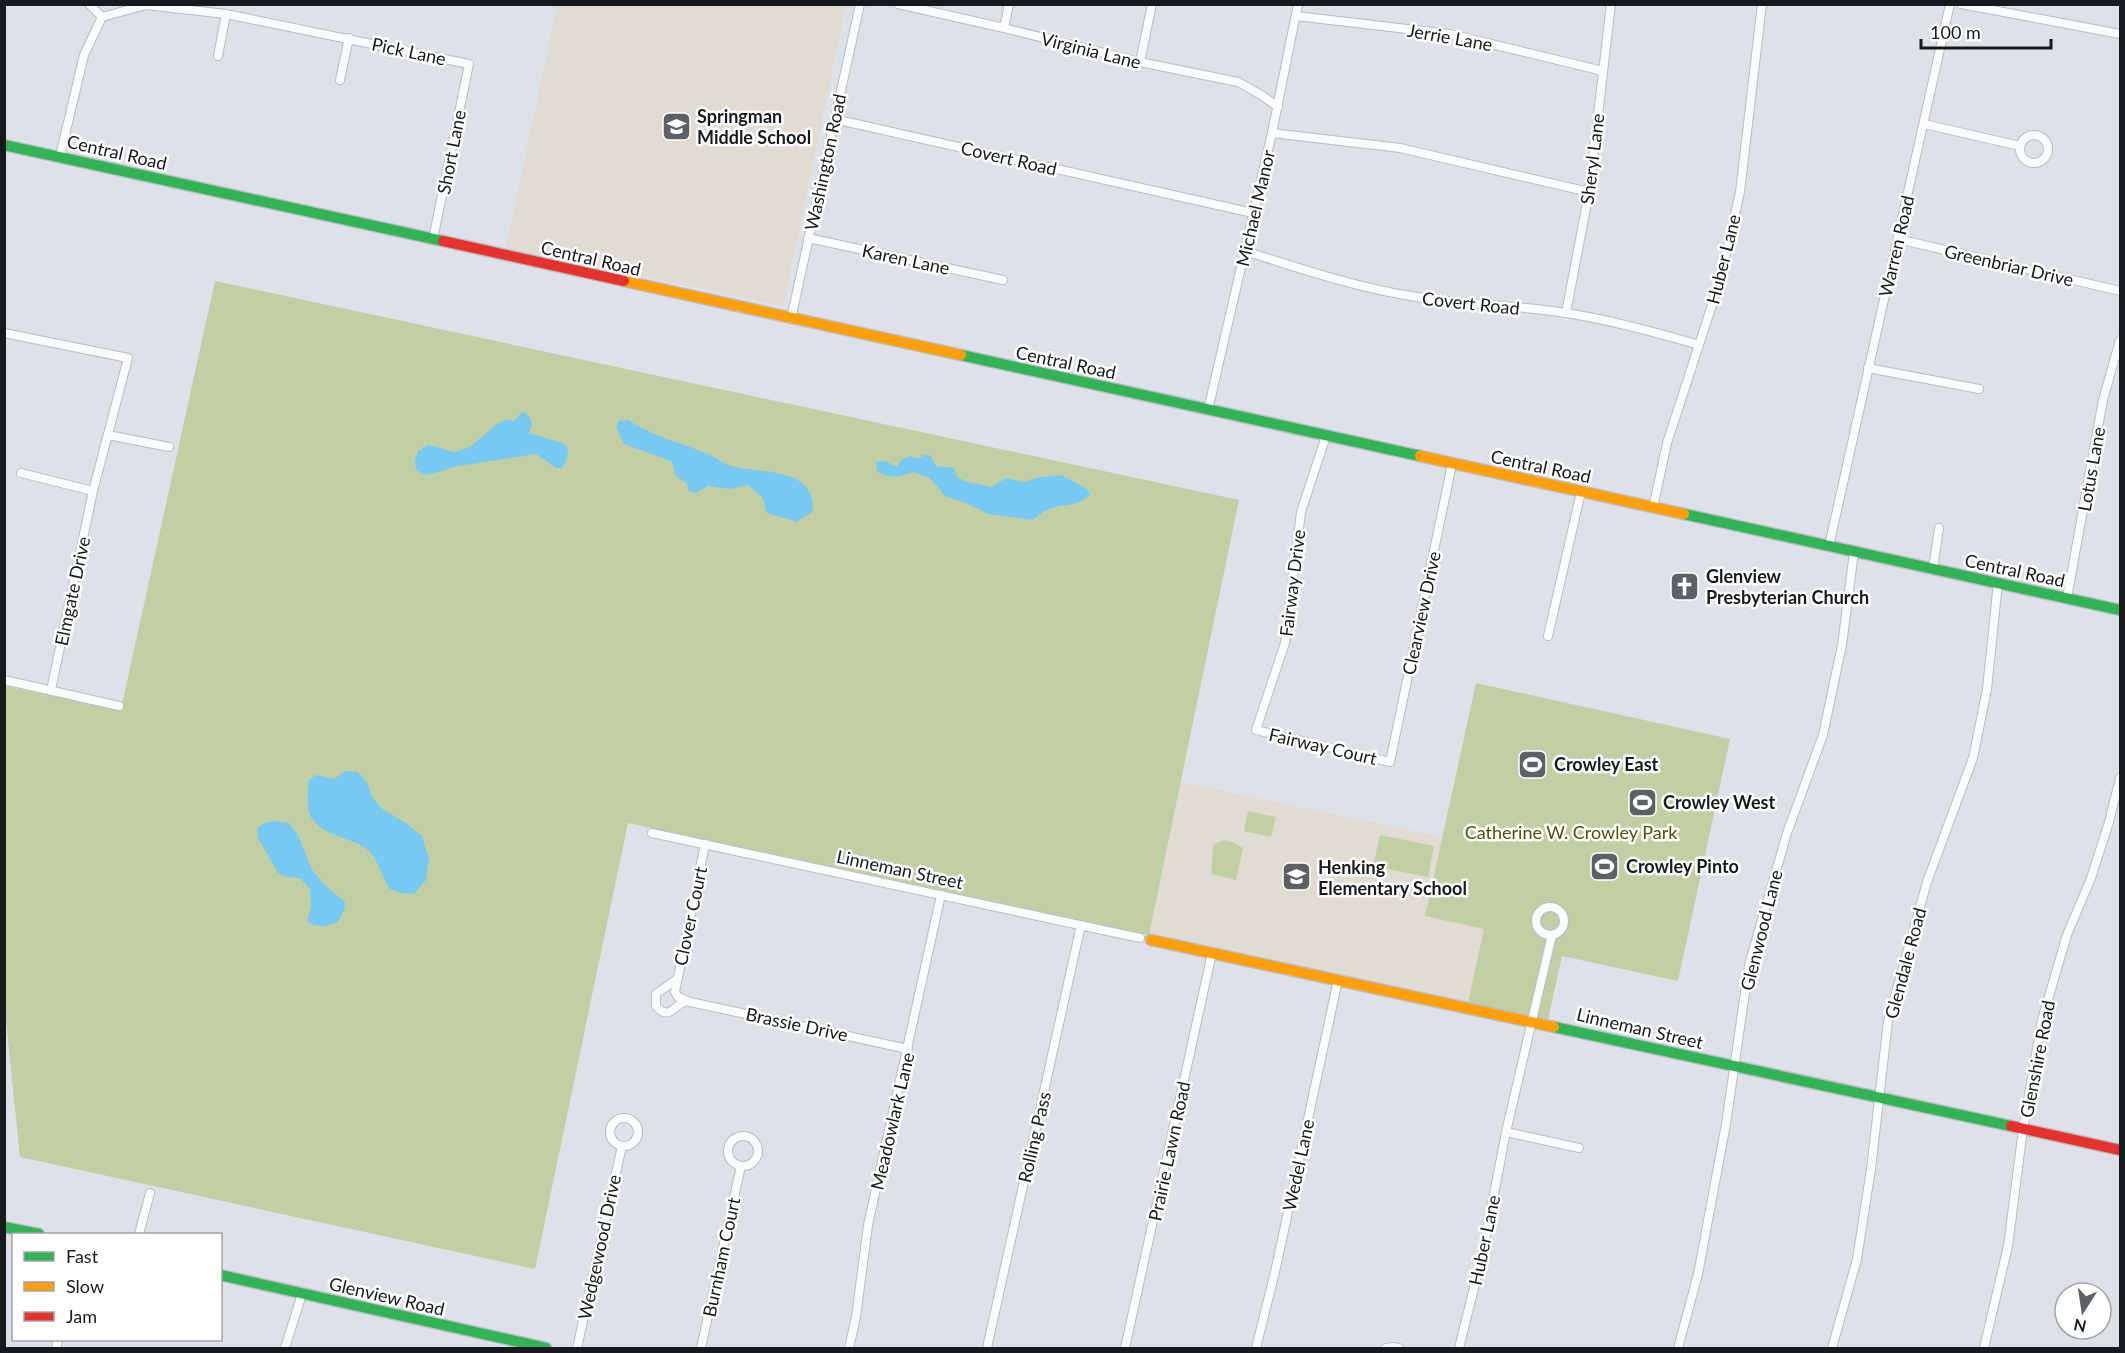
<svg xmlns="http://www.w3.org/2000/svg" width="2125" height="1353" font-family="Lato,sans-serif">
<style>
.education{fill:#e0dbd3}
.green{fill:#c2cea3}
.water{fill:#78c9f2}
.lines{fill:none;stroke-linecap:round;stroke-linejoin:round}
.street-casing{stroke:#b9bcc0;stroke-width:10}
.fast-casing{stroke:#b9bcc0;stroke-width:13}
.slow-casing{stroke:#b9bcc0;stroke-width:13}
.jam-casing{stroke:#b9bcc0;stroke-width:13}
.street{stroke:#fafbfc;stroke-width:8}
.fast{stroke:#30b455;stroke-width:10}
.slow{stroke:#ff9f0a;stroke-width:10}
.jam{stroke:#e5322d;stroke-width:10}
.labels{text-anchor:middle;dominant-baseline:central;stroke-width:5;stroke-linejoin:round;paint-order:stroke}
.street-label{font-size:18px;fill:#171a1d;stroke:#fff}
.poi-label{font-size:18px;font-weight:bold;fill:#171a1d;stroke:#fff;text-anchor:start}
.park-label{font-size:18px;fill:#485407;stroke:#fff}
</style>
<rect width="100%" height="100%" fill="#dee2e8"/>
<g class="education">
<path d="M557 5H846L783 306 506 248Z"/>
<path d="M1181 782 1442 837 1425 916 1484 929 1468 1003 1149 935Z"/>
</g>
<g class="green">
<path d="M215 281 1239 500 1149 935 628 823 535 1269 20 1157 4 1001V686L121 709Z"/>
<path d="M1476 683 1730 739 1678 981 1562 956 1548 1020 1468 1003 1484 929 1425 916Z"/>
<path d="M1248 811 1276 817 1271 837 1244 831Z"/>
<path d="M1380 835 1434 846 1428 877 1373 866Z"/>
<path d="M1224 840 1234 843 1243 848 1236 880 1211 874 1213 845Z"/>
</g>
<g class="water">
<path d="M522 412C529 414 531 419 532 426L530 428 529 433 562 443 568 448 567 459 562 468H556L536 454 452 467 440 472 424 475 416 470 415 461 418 451 428 445 455 452 470 447 497 424 505 420 514 421Z"/>
<path d="M628 420C653 437 680 442 708 454 715 457 721 462 728 465 745 471 786 470 799 481 810 489 815 499 812 512L796 522C786 517 775 517 766 512L763 498 748 485 730 489 708 486 695 493 689 491 687 483 677 477 671 461 624 444 616 427 619 421Z"/>
<path d="M924 455 931 456 936 466 954 468 957 477 967 482 992 487 1006 478 1023 482 1041 477 1061 475 1087 489 1090 495C1075 508 1061 503 1045 511 1041 513 1037 517 1033 520L988 514 966 503 945 496 930 478 913 472C899 477 890 479 877 471L876 462 885 461 897 467 901 460 911 456 919 459Z"/>
<path d="M345 771 357 772 366 781 372 796 382 809 406 823 422 836 429 859 426 880 414 894 401 893 390 889C382 878 379 862 370 852 353 835 312 837 308 808 307 799 308 789 309 780L316 775 334 779Z"/>
<path d="M272 821 289 823 298 835 312 870 326 886 345 902 344 911 338 922C327 926 317 929 307 921L311 907 310 889 300 878 287 877 278 873 258 838 257 829 263 824Z"/>
</g>
<g class="lines">
<defs>
<g id="street">
<path d="M89 4 102 17"/>
<path d="M898 4 1004 28 1140 62 1238 82 1263 96 1278 107"/>
<path d="M1961 4 2120 34"/>
<path d="M1296 16 1450 34 1603 71"/>
<path d="M102 17 146 5 226 14 469 64 433 239"/>
<path d="M1004 28 1009 4"/>
<path d="M218 56 226 14"/>
<path d="M1140 62 1152 4"/>
<path d="M340 80 349 38"/>
<path d="M834 119 1253 213"/>
<path d="M1924 124 2020 146"/>
<path d="M1272 133 1400 148 1589 192"/>
<circle cx="2034" cy="149" r="14"/>
<path d="M60 156 84 55 102 17"/>
<path d="M808 238 1003 280"/>
<path d="M1898 239 2120 291"/>
<path d="M1245 251C1301 269 1358 288 1417 297 1466 305 1517 305 1566 313 1611 320 1655 332 1699 345"/>
<path d="M1566 313 1589 192 1611 4"/>
<path d="M791 319 860 4"/>
<path d="M4 333 128 358 93 491 51 690"/>
<path d="M1868 368 1979 389"/>
<path d="M1208 410 1272 133 1298 4"/>
<path d="M108 435 169 447"/>
<path d="M1326 436 1301 512 1285 643 1256 730 1390 762 1452 464"/>
<path d="M21 473 93 491"/>
<path d="M1653 508 1667 443 1713 302 1727 250 1740 192 1762 4"/>
<path d="M1829 546 1950 4"/>
<path d="M1933 569 1939 528"/>
<path d="M2067 598 2103 400 2120 340"/>
<path d="M1548 636 1581 492"/>
<path d="M4 680 119 706"/>
<path d="M652 833 1140 938"/>
<path d="M705 844 676 987 675 992 678 997 690 1002 908 1049"/>
<circle cx="1550" cy="921" r="14"/>
<path d="M677 979 656 994V1006C670 1022 674 1004 687 1001"/>
<circle cx="624" cy="1132" r="14"/>
<path d="M1506 1132 1579 1148"/>
<circle cx="743" cy="1151" r="15"/>
<path d="M139 1234 150 1193"/>
<path d="M56 1348 58 1340"/>
<path d="M285 1348 302 1294"/>
<path d="M577 1348 622 1146"/>
<path d="M701 1348 741 1166"/>
<path d="M849 1348 856 1317 868 1225 941 895"/>
<path d="M987 1348 1081 925"/>
<path d="M1125 1348 1212 953"/>
<path d="M1256 1348 1275 1272 1338 980"/>
<path d="M1386 1348 1393 1347 1399 1348"/>
<path d="M1459 1348 1482 1256 1506 1132 1552 935"/>
<path d="M1678 1348 1698 1274 1726 1124 1749 965 1787 833 1823 735 1842 645 1854 552"/>
<path d="M1832 1348 1857 1259 1871 1169 1888 1021 1927 882 1973 758 1987 689 1998 583"/>
<path d="M1984 1348 2008 1246 2023 1129 2042 1020 2067 935 2091 878 2109 822 2120 778"/>
</g>
<g id="fast">
<path d="M4 145 443 241"/>
<path d="M961 355 1420 456"/>
<path d="M1684 514 2120 610"/>
<path d="M1554 1027 2011 1126"/>
<path d="M4 1227 39 1234"/>
<path d="M220 1275 546 1348"/>
</g>
<g id="slow">
<path d="M624 281 961 355"/>
<path d="M1420 456 1684 514"/>
<path d="M1151 940 1554 1027"/>
</g>
<g id="jam">
<path d="M443 241 624 281"/>
<path d="M2011 1126 2120 1150"/>
</g>
</defs>
<use href="#street" class="street-casing"/>
<use href="#fast" class="fast-casing"/>
<use href="#slow" class="slow-casing"/>
<use href="#jam" class="jam-casing"/>
<use href="#street" class="street"/>
<use href="#fast" class="fast"/>
<use href="#slow" class="slow"/>
<use href="#jam" class="jam"/>
</g>
<defs>
<symbol id="school-square" viewBox="-11 -11 22 22"><rect x="-9" y="-9" width="18" height="18" rx="4" fill="#5d6064" stroke="#fff"/><path d="M0-5L7-2L0 1L-7-2ZM-4 1L0 2.5L4 1V4Q0 6-4 4Z" fill="#fff"/></symbol>
<symbol id="church-square" viewBox="-11 -11 22 22"><rect x="-9" y="-9" width="18" height="18" rx="4" fill="#5d6064" stroke="#fff"/><path d="M-1.2-6h2.4v3.5h3.3v2.4h-3.3V6h-2.4V-.1h-3.3v-2.4h3.3Z" fill="#fff"/></symbol>
<symbol id="stadium-square" viewBox="-11 -11 22 22"><rect x="-9" y="-9" width="18" height="18" rx="4" fill="#5d6064" stroke="#fff"/><path d="M0-5a6.5 5 0 1 0 0 10a6.5 5 0 1 0 0-10ZM-3.5-1.8h7v3.6h-7Z" fill="#fff"/></symbol>
</defs>
<g fill-rule="evenodd">
<use href="#school-square" x="660" y="110" width="33" height="33"/>
<use href="#church-square" x="1668" y="570" width="33" height="33"/>
<use href="#stadium-square" x="1516" y="748" width="33" height="33"/>
<use href="#stadium-square" x="1626" y="786" width="33" height="33"/>
<use href="#stadium-square" x="1588" y="850" width="33" height="33"/>
<use href="#school-square" x="1280" y="860" width="33" height="33"/>
</g>
<g class="labels">
<g class="street-label">
<text transform="translate(1450 37) rotate(10)">Jerrie Lane</text>
<text transform="translate(1091 50) rotate(14)">Virginia Lane</text>
<text transform="translate(409 51) rotate(12)">Pick Lane</text>
<text transform="translate(117 152) rotate(13)">Central Road</text>
<text transform="translate(451 152) rotate(-79)">Short Lane</text>
<text transform="translate(1009 158) rotate(13)">Covert Road</text>
<text transform="translate(1592 159) rotate(-83)">Sheryl Lane</text>
<text transform="translate(825 162) rotate(-78)">Washington Road</text>
<text transform="translate(1255 208) rotate(-77)">Michael Manor</text>
<text transform="translate(1896 246) rotate(-77)">Warren Road</text>
<text transform="translate(591 258) rotate(13)">Central Road</text>
<text transform="translate(906 259) rotate(12)">Karen Lane</text>
<text transform="translate(1723 259) rotate(-76)">Huber Lane</text>
<text transform="translate(2009 265) rotate(13)">Greenbriar Drive</text>
<text transform="translate(1471 303) rotate(6)">Covert Road</text>
<text transform="translate(1066 362) rotate(12)">Central Road</text>
<text transform="translate(1541 466) rotate(12)">Central Road</text>
<text transform="translate(2091 469) rotate(-80)">Lotus Lane</text>
<text transform="translate(2015 570) rotate(12)">Central Road</text>
<text transform="translate(1292 583) rotate(-83)">Fairway Drive</text>
<text transform="translate(72 591) rotate(-78)">Elmgate Drive</text>
<text transform="translate(1421 613) rotate(-78)">Clearview Drive</text>
<text transform="translate(1323 746) rotate(13)">Fairway Court</text>
<text transform="translate(900 869) rotate(12)">Linneman Street</text>
<text transform="translate(690 916) rotate(-78)">Clover Court</text>
<text transform="translate(1761 930) rotate(-76)">Glenwood Lane</text>
<text transform="translate(1905 963) rotate(-75)">Glendale Road</text>
<text transform="translate(797 1024) rotate(12)">Brassie Drive</text>
<text transform="translate(1640 1028) rotate(13)">Linneman Street</text>
<text transform="translate(2037 1059) rotate(-79)">Glenshire Road</text>
<text transform="translate(892 1121) rotate(-77)">Meadowlark Lane</text>
<text transform="translate(1034 1137) rotate(-77)">Rolling Pass</text>
<text transform="translate(1169 1151) rotate(-78)">Prairie Lawn Road</text>
<text transform="translate(1298 1165) rotate(-78)">Wedel Lane</text>
<text transform="translate(1484 1240) rotate(-78)">Huber Lane</text>
<text transform="translate(599 1247) rotate(-78)">Wedgewood Drive</text>
<text transform="translate(721 1257) rotate(-78)">Burnham Court</text>
<text transform="translate(387 1296) rotate(13)">Glenview Road</text>
</g>
<g class="poi-label">
<text x="697" y="116">Springman<tspan x="697" dy="21">Middle School</tspan></text>
<text x="1706" y="576">Glenview<tspan x="1706" dy="21">Presbyterian Church</tspan></text>
<text x="1554" y="764">Crowley East</text>
<text x="1663" y="802">Crowley West</text>
<text x="1626" y="866">Crowley Pinto</text>
<text x="1318" y="867">Henking<tspan x="1318" dy="21">Elementary School</tspan></text>
</g>
<g class="park-label">
<text x="1571" y="832">Catherine W. Crowley Park</text>
</g>
</g>
<rect width="2125" height="1353" fill="none" stroke="#171a1d" stroke-width="12"/>
<rect x="12" y="1233" width="210" height="108" fill="#ffffff" stroke="#a2a3a5" stroke-width="1.5"/>
<rect x="24" y="1252" width="30" height="9" fill="#30b455" stroke="#a2a3a5" stroke-width="1.5"/>
<text x="66" y="1263" font-size="18" fill="#171a1d">Fast</text>
<rect x="24" y="1282" width="30" height="9" fill="#ff9f0a" stroke="#a2a3a5" stroke-width="1.5"/>
<text x="66" y="1293" font-size="18" fill="#171a1d">Slow</text>
<rect x="24" y="1312" width="30" height="9" fill="#e5322d" stroke="#a2a3a5" stroke-width="1.5"/>
<text x="66" y="1323" font-size="18" fill="#171a1d">Jam</text>
<g transform="translate(2083 1311) rotate(192)"><circle r="28" fill="#ffffff" stroke="#a2a3a5" stroke-width="1.5"/>
<path d="M0-4.5L10 22L0 15L-10 22Z" fill="#5d6064"/>
<text y="-9" font-size="16" font-weight="bold" text-anchor="middle" fill="#171a1d">N</text>
</g>
<path d="M1921 39v9h130v-9" fill="none" stroke="#171a1d" stroke-width="3"/>
<text x="1930" y="39" font-size="18" fill="#171a1d" stroke="#ffffff" stroke-width="4.5" paint-order="stroke">100 m</text>
</svg>
